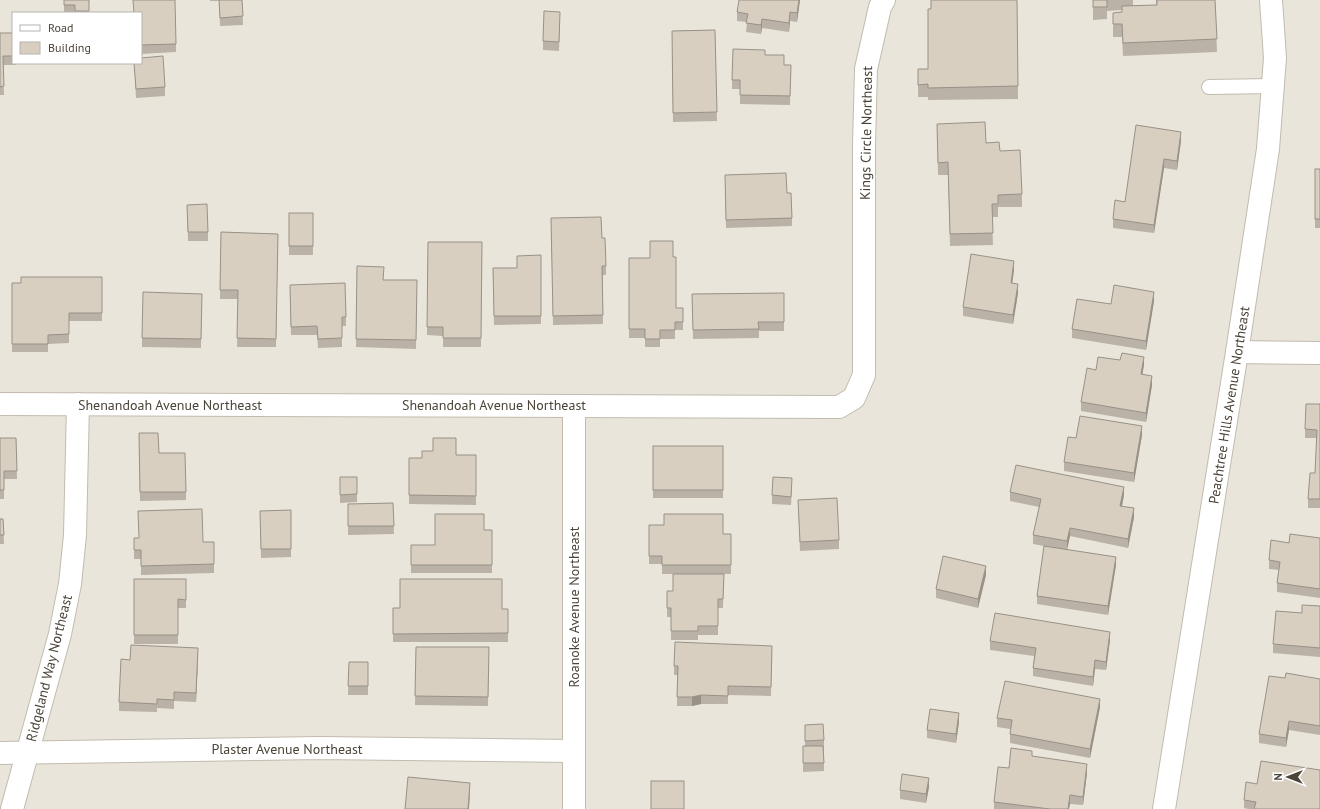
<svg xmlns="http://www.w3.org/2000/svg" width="1320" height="809" font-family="'PT Sans',sans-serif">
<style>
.residential{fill:#eae5da;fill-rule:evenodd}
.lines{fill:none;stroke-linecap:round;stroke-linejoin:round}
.service-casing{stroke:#c2bbae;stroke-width:16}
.minor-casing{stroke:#c2bbae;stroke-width:24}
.service{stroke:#fff;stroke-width:14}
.minor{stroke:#fff;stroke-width:22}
.wall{fill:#bab2a6}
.shaded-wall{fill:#979187}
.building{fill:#d8cfc1;stroke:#979187}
.labels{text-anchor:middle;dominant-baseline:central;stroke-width:4;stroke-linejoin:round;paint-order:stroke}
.street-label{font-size:14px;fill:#4b4439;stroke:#fff}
</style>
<rect width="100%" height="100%" fill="#f6f3ec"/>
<path class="residential" d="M0 0H1320V809H0ZM13 13H141V63H13Z"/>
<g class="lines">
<defs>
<path id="service" d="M1209 87 1273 86"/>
<g id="minor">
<path d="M1237 352 1320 353"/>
<path d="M0 404 839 407 854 398 864 375V145L866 69 880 7 884 0"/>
<path d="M574 406V809"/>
<path d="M0 753 320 748 574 751"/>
<path d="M12 809 60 634 70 584 75 535 78 404"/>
<path d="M1164 809 1237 352 1268 149 1275 58 1271 0"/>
</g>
</defs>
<use href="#service" class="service-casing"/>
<use href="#minor" class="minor-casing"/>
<use href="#service" class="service"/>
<use href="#minor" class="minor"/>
</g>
<g class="wall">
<rect x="64" y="0" width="25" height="13"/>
<path d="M210 0H242L243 25 220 26 219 1H210Z"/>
<path d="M800 0 797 22 790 21 789 32 762 28 761 34 746 32 747 22 737 21V12Z"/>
<path d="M931 0H1017L1018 99 928 100V97H918V69H928Z"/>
<path d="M1093 0H1133V6L1156 5V0H1215L1217 52 1123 56 1122 37H1113V13L1122 12V10L1107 11V19L1093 20Z"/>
<path d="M141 13 176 44V52L141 54Z"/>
<path d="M560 21 559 51 543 50V41Z"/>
<path d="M715 30 717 121 673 122 672 31Z"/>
<path d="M0 33H13V63H16V65H3L4 95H0Z"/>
<path d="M765 55 784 65H791L790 105 740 104V89H732V80Z"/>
<path d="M134 63H141L165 87V96L136 98Z"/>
<path d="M937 124 986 143 1000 151 1022 194V207H998V217H992L993 245 950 246 948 175H938Z"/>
<path d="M1181 141 1177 170 1164 168 1154 233 1113 228V219L1125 202Z"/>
<rect x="1315" y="169" width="5" height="59"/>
<path d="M725 184 792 218V226L726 228Z"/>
<path d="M187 205 208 232V241H188Z"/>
<rect x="289" y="213" width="24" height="42"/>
<path d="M551 218 602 238 606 266V275H603V324L553 325Z"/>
<path d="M221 232 278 234 276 347H237L238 299H220Z"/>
<path d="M428 242H482L481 347H443V336L427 335Z"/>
<path d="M541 255V324L494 325 493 268H517Z"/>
<path d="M629 258 676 308H683V330H675V339H660V347H645V338H629Z"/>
<path d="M357 266 383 280H417L416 349 356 347Z"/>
<path d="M1014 270 1012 283 1018 293 1013 324 963 316V307Z"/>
<path d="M102 277V321H69V343L48 344V352H12V283H21Z"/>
<path d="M290 285 346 317V326H342V347L318 348 317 335H291Z"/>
<path d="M784 293V331H759V338L693 339 692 294Z"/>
<path d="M202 294 201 348 142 347V338Z"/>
<path d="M1154 301 1146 350 1072 338V329L1111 304Z"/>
<path d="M1144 365 1142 374 1152 385 1146 422 1081 411V402L1096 370Z"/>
<path d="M1320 404V508H1308V499L1315 473 1317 438H1305V429Z"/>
<path d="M139 433 159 453 186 492V500L140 501Z"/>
<path d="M1142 435 1134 482 1064 471V462L1076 438Z"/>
<path d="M0 438H16L17 479H4V499H0Z"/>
<rect x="653" y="446" width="70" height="52"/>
<path d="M456 455H476V505L409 504V458H422Z"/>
<path d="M340 477H357V502L340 503Z"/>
<path d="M792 487 791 505 772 504V495Z"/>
<path d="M1010 492 1124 495 1122 506 1134 517 1128 548 1070 536 1067 549 1116 565 1108 615 1037 604V596L1044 546 1033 544V535L1039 507 1010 501Z"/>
<path d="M798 500 839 540V549L800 551Z"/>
<path d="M393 503 394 534 348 535V504Z"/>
<path d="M291 510V557L261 558 260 511Z"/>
<path d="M0 519H3L4 544H0Z"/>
<path d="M649 525 723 534H731V574H662V564H649Z"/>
<path d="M484 530H492V573H411V545H435Z"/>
<path d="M134 538 203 542H214V573L141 575V559H134Z"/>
<path d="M1320 538V598L1277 592V583L1279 570 1269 569V560L1289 543Z"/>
<path d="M724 574 723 608H718V635H698V640H671V617H667V591H673Z"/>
<path d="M986 575 978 608 936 598V589Z"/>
<path d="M134 579H186V608H178V644H134Z"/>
<path d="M1320 606V657L1273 653V644Z"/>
<path d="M393 608 508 609V642H393Z"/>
<path d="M1110 640 1106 670 1095 669 1093 686 1033 676V668L1034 656 990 650V641Z"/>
<path d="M772 646 771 696 728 695V704H701L692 706H677V675H674V666Z"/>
<path d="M416 647H489L488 706 415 705Z"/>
<path d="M198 657 196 702 174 701V709L157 708V712L119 711V702L130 660Z"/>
<path d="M349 662H368V695H348Z"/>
<path d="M1285 678 1320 679V735L1289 730 1286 747 1259 743V734Z"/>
<path d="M1100 707 1090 758 1010 743V729L997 727V718Z"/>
<path d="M959 722 956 743 927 738V730Z"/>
<path d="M805 725 824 740V771L803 772V746H805Z"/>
<path d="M1032 756 1087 773 1083 805 1070 804 1069 809H994V802L1009 768Z"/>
<path d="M1257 784 1320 809H1248L1244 808V800Z"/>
<path d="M929 787 926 803 900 799V790Z"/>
</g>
<g class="shaded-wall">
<path d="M799 0H800L797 22V13Z"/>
<path d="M790 12V21L789 32V23Z"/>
<path d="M762 19V28L761 34V25Z"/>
<path d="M1181 132V141L1177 170V161Z"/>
<path d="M1164 159V168L1154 233V225Z"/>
<path d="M1014 261V270L1011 292V283Z"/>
<path d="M1018 284V293L1013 324V315Z"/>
<path d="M1154 292V301L1146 350V341Z"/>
<path d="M1144 357V365L1141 383V374Z"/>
<path d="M1152 376V385L1146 422V413Z"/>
<path d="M1142 426V435L1134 482V473Z"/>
<path d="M1124 487V495L1120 515V506Z"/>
<path d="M1134 508V517L1128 548V539Z"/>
<path d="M1070 528V536L1067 550V541Z"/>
<path d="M1116 557V565L1108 615V606Z"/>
<path d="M986 566V575L978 608V599Z"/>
<path d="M1110 632V640L1106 670V662Z"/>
<path d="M198 648V657L196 702V693Z"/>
<path d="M1095 660V669L1093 686V677Z"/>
<path d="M701 695V704L692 706V697Z"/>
<path d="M1100 699V707L1090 758V749Z"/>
<path d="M959 713V722L956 743V734Z"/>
<path d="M1289 721V730L1286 747V738Z"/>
<path d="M1087 764V773L1083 805V797Z"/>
<path d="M929 778V787L926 803V794Z"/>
<path d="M470 783V792L469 809H468Z"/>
<path d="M1070 795V804L1069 809H1068Z"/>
</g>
<g class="building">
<path d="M64 0H89V11H75V5H64Z"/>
<path d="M133 0H175L176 44 141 45V13H134Z"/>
<path d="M219 0H242L243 16 220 18Z"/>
<path d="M739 0H799L797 13 790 12 789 23 762 19 761 25 746 23 748 14 737 12Z"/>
<path d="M931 0H1017L1018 86 928 88V84L918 85V69H928V9H931Z"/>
<rect x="1093" y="0" width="14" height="7"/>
<path d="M1157 0H1215L1217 39 1123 43 1122 24H1113V13L1122 12V6L1157 5Z"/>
<path d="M544 11 560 12 559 42 543 41Z"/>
<path d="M715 30 717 112 673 113 672 31Z"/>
<path d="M0 33H13V56H3L4 86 0 87Z"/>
<path d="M733 49 765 50V55H784V65H791L790 96 740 95V80H732Z"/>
<path d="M163 56 165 87 136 89 134 63H141V58Z"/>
<path d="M985 122 986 143 999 142 1000 151 1020 150 1022 194 998 195V204H992L993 233 950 234 948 162 938 163 937 124Z"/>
<path d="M1136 125 1181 132 1177 161 1164 159 1154 225 1113 219 1115 200 1125 202Z"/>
<rect x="1315" y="169" width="5" height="50"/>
<path d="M786 173 787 193H791L792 218 726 220 725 175Z"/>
<path d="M207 204 208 232H188L187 205Z"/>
<rect x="289" y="213" width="24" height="33"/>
<path d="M601 217 602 238H605L606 266H602L603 315 553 316 551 218Z"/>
<path d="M221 232 278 234 276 339 237 338 238 290H220Z"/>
<path d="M650 241H673V257H676V308H683V322H675V330H660V339H645V329H629V258H650Z"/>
<path d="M428 242H482L481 338H443V327H427Z"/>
<path d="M971 254 1014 261 1011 283 1018 284 1013 315 963 307Z"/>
<path d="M541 255V316H494L493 268H517V256Z"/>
<path d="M357 266 384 267 383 280H417L416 340 356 339Z"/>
<path d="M21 277H102V313H69V334L48 335V344H12V283H21Z"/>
<path d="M345 283 346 317H342V338L318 339 317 326 291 327 290 285Z"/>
<path d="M1114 285 1154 292 1146 341 1072 329 1077 299 1111 304Z"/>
<path d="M143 292 202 294 201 339 142 338Z"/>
<path d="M784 293V322H758L759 329 693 330 692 294Z"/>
<path d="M1122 353 1144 357 1141 374 1152 376 1146 413 1081 402 1087 368 1096 370 1098 357 1120 360Z"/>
<path d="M1306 404H1320V499H1308L1310 473H1315L1317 430 1305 429Z"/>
<path d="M1080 416 1142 426 1134 473 1064 462 1068 437 1076 438Z"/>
<path d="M139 433H158L159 453H185L186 492H140Z"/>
<path d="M0 438H16L17 471H4V490H0Z"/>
<path d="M433 438H456V455H476V496L409 495V458H422V451H433Z"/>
<rect x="653" y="446" width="70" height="44"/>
<path d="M1016 465 1124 487 1120 506 1134 508 1128 539 1070 528 1067 541 1033 535 1041 499 1010 492Z"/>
<path d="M340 477H357V494L340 495Z"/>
<path d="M773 477 792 478 791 497 772 495Z"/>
<path d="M837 498 839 540 800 542 798 500Z"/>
<path d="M393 503 394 526H348V504Z"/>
<path d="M202 509 203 542H214V564L141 566V550H134V538H139L138 511Z"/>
<path d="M291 510V549H261L260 511Z"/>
<path d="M435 514H484V530H492V565H411V545H435Z"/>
<path d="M664 514H723V534H731V565H662V556H649V525H664Z"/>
<path d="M0 519H3L4 535H0Z"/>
<path d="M1290 534 1320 538V589L1277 583 1280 562 1269 560 1271 540 1289 543Z"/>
<path d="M1044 546 1116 557 1108 606 1037 596Z"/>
<path d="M943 556 986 566 978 599 936 589Z"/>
<path d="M673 574H724L723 599H718V626H698V631H671V608H667V591H673Z"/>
<path d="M134 579H186V600L178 599V635H134Z"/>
<path d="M400 579H502V609H508V633L393 634V608H400Z"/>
<path d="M1302 605 1320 606V648L1273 644 1276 611 1302 613Z"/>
<path d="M995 613 1110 632 1106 662 1095 660 1093 677 1033 668 1036 648 990 641Z"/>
<path d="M675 642 772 646 771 687 728 686V696L701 695 692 697H677L678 666H674Z"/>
<path d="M131 645 198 648 196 693 174 692V700L157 699V704L119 702 121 659 130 660Z"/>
<path d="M416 647H489L488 697 415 696Z"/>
<path d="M349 662H368V686H348Z"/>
<path d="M1286 673 1320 679V726L1289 721 1286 738 1259 734 1269 676 1285 678Z"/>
<path d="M1005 681 1100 699 1090 749 1010 734 1012 720 997 718Z"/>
<path d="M930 709 959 713 956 734 927 730Z"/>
<path d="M823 724 824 740 805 741V725Z"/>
<path d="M803 746H823L824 763H803Z"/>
<path d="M1011 748 1032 751V756L1087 764 1083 797 1070 795 1068 809H1050L994 802 998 767 1009 768Z"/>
<path d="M1261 761 1320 770V809H1254L1256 802 1244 800 1246 782 1257 784Z"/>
<path d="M902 774 929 778 926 794 900 790Z"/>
<path d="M408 777 470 783 468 809H405Z"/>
<rect x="651" y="781" width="33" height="28"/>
</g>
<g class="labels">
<g class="street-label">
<text transform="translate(866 133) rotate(-89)">Kings Circle Northeast</text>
<text x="170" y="405">Shenandoah Avenue Northeast</text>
<text x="494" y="405">Shenandoah Avenue Northeast</text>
<text transform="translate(1229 405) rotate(-81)">Peachtree Hills Avenue Northeast</text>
<text transform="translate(574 607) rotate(-90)">Roanoke Avenue Northeast</text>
<text transform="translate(49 668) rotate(-76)">Ridgeland Way Northeast</text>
<text x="287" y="749">Plaster Avenue Northeast</text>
</g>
</g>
<rect x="12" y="12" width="130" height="52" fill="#ffffff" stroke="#b7b4b0"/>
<rect x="20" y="25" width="20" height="6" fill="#ffffff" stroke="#b7b4b0"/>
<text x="48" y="32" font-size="12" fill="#4b4439">Road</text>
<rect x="20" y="42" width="20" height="12" fill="#d8cfc1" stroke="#b7b4b0"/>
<text x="48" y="52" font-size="12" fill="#4b4439">Building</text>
<g transform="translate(1288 777) rotate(270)" stroke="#ffffff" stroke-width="3" paint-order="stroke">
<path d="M0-3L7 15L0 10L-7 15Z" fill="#4b4439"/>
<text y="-6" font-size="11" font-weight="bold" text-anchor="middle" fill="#4b4439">N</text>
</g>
</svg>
